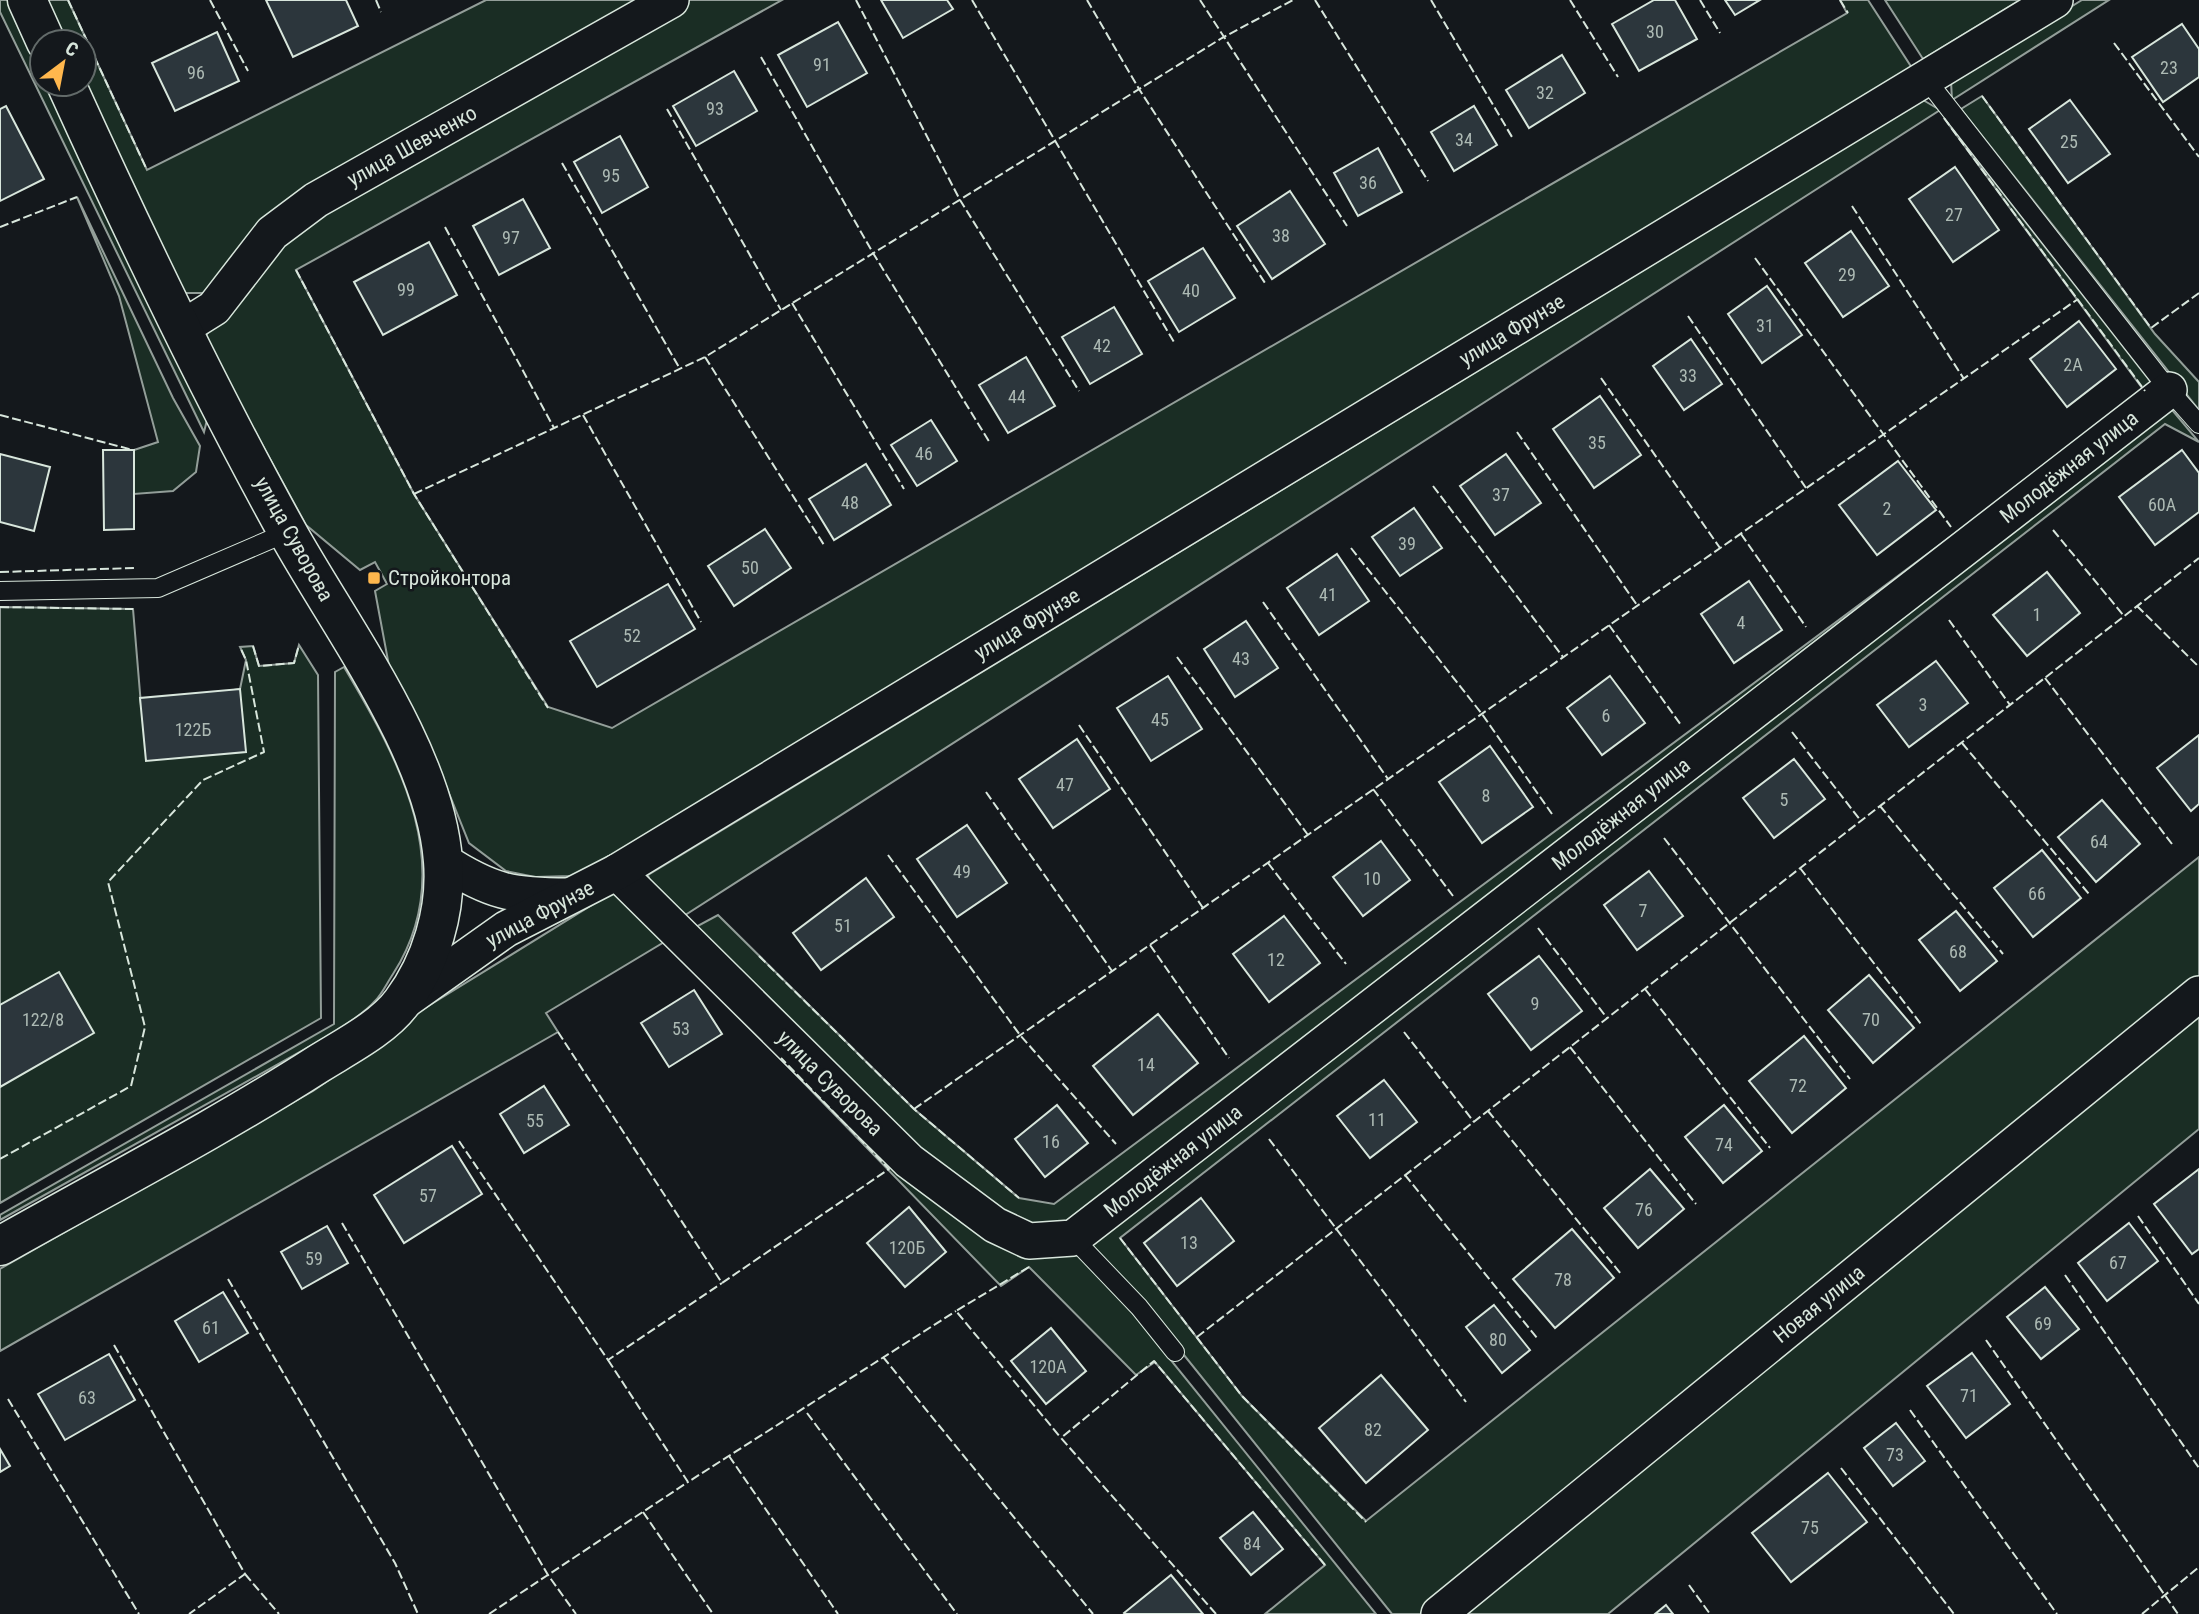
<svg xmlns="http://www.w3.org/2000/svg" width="2199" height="1614" font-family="'Roboto Condensed',sans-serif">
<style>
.green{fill:#1a2d24;stroke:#939e99;stroke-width:2}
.building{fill:#2c363c;stroke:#d8e6dc;stroke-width:2}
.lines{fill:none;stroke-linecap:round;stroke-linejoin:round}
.lane-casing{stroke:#d8e6dc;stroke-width:20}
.street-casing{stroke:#d8e6dc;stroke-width:38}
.secondary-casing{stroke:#d8e6dc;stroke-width:41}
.lane{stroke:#14181c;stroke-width:18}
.street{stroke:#14181c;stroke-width:35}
.secondary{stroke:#14181c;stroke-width:38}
.fence{stroke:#d8e6dc;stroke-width:2;stroke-dasharray:9 3.5;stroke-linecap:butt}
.poi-dot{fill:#ffb74d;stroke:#14181c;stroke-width:2.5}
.labels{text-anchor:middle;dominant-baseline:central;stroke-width:5;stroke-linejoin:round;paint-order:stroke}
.number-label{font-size:18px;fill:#adbab4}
.street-label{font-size:21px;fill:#d8e6dc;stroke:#14181c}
.poi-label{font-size:21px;fill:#d8e6dc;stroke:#14181c;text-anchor:start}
</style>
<rect width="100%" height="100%" fill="#14181c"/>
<g class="green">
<path d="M0 0H8L42 73V84H47L207 420 204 432 0 12Z"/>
<path d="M45 0H68L147 170 486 0H650L312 192 218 286 203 293H180L84 84V42H64Z"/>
<path d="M688 0H782L296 270 414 494 548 707 612 728 1847 13 1840 0H1868L1912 68 610 860 571 876 535 877 506 871 469 843 442 776 389 666 375 591 387 584 375 562 360 570 306 525 204 338 279 237Z"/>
<path d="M1885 0H2020L1923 59Z"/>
<path d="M2082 0H2109L1952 100 1951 81Z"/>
<path d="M1982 96 2155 334 2199 382V410L1961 109Z"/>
<path d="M1923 100 1940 110 679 919 653 893 648 875Z"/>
<path d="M1944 118 2157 390 1068 1228 1030 1231 919 1154 692 929 718 915 914 1109 1019 1198 1054 1204 2145 392Z"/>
<path d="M77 197 173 398 200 446 196 472 173 491 134 494V450L158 442 119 296Z"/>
<path d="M2168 405 2199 442 2165 424 1120 1238 1242 1396 1366 1521 2199 857V978L1421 1614H1392L1143 1304 1088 1245Z"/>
<path d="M0 607 133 609 141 705 240 689 246 660 240 647 253 646 259 666 294 663 299 645 318 675 321 1018 0 1203Z"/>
<path d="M344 667C400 761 460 870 393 974 387 983 382 994 375 1001 365 1013 349 1022 337 1031L0 1220V1215L334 1024 335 672Z"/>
<path d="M613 892 638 903 907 1167C940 1193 987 1239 1027 1250 1039 1253 1057 1248 1070 1247L1132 1312 1376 1614H1265L1325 1565 1155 1362 1136 1375 1029 1267 1001 1286 666 941 546 1013 558 1032 0 1351V1269L313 1091 380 1045 412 1016Z"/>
<path d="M2199 1006V1129L1608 1614H1457Z"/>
</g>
<g class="building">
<path d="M266 0H346L358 26 293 57Z"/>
<path d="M881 0H947L953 9 903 38Z"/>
<path d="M1654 0H1675L1697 39 1639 71 1612 24Z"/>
<path d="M1725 0H1760L1735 15Z"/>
<path d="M838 22 867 73 807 107 778 55Z"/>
<path d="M2182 24 2199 49V77L2163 102 2132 57Z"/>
<path d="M217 32 239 81 175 111 152 63Z"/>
<path d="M1562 55 1585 93 1529 128 1506 90Z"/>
<path d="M734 71 757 111 696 146 673 106Z"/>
<path d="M2070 100 2110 154 2068 183 2029 129Z"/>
<path d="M6 106 44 179 0 201V109Z"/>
<path d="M1474 106 1497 145 1454 171 1431 132Z"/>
<path d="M620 136 648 187 602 213 574 162Z"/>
<path d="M1378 148 1402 192 1358 216 1334 173Z"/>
<path d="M1955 167 1999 230 1953 262 1909 199Z"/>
<path d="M1290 191 1325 244 1272 279 1237 226Z"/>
<path d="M523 199 550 248 499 275 473 226Z"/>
<path d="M1851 231 1889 286 1843 317 1805 263Z"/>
<path d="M429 242 457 295 383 335 354 282Z"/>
<path d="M1203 248 1235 298 1179 332 1148 281Z"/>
<path d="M1767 286 1802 335 1762 363 1728 314Z"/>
<path d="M1114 307 1142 354 1090 384 1062 337Z"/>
<path d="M2079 321 2116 369 2067 407 2030 359Z"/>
<path d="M1691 339 1722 384 1684 410 1653 366Z"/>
<path d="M1026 357 1055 406 1008 433 979 385Z"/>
<path d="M1600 396 1641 455 1594 488 1553 429Z"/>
<path d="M931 420 957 461 917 486 891 445Z"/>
<path d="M103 450H134V529L104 530Z"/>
<path d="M2182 450 2199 473V512L2155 545 2119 497Z"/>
<path d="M0 454 50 467 34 531 0 522Z"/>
<path d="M1506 454 1541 503 1495 535 1460 486Z"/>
<path d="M1898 461 1936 510 1877 555 1839 505Z"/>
<path d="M866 464 891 505 834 540 809 499Z"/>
<path d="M1414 508 1442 548 1400 576 1372 537Z"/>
<path d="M765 529 791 568 734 606 708 566Z"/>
<path d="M1337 554 1369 601 1319 635 1287 588Z"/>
<path d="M2047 572 2080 613 2027 656 1993 615Z"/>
<path d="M1749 581 1782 630 1734 663 1701 614Z"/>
<path d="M668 584 695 629 597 687 570 641Z"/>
<path d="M1246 621 1278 668 1235 697 1204 649Z"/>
<path d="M1936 661 1968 703 1909 747 1877 705Z"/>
<path d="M1168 676 1202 729 1151 761 1117 708Z"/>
<path d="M1610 676 1645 723 1602 755 1567 708Z"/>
<path d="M240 689 246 752 146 761 140 698Z"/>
<path d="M2199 735V804L2191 811 2157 768Z"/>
<path d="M1077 739 1110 789 1053 828 1019 779Z"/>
<path d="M1490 746 1533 807 1482 843 1439 782Z"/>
<path d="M1794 759 1825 799 1774 838 1743 798Z"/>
<path d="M2102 800 2140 844 2096 882 2058 837Z"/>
<path d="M967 825 1007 883 957 917 917 859Z"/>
<path d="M1381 841 1410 880 1363 916 1333 877Z"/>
<path d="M2042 850 2081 898 2033 937 1994 888Z"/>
<path d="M1649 871 1683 916 1637 950 1604 905Z"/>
<path d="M866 878 894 917 821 970 793 933Z"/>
<path d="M1956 911 1997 961 1960 991 1919 940Z"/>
<path d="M1284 916 1320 963 1269 1002 1233 954Z"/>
<path d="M1539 956 1582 1011 1531 1050 1488 994Z"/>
<path d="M59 972 94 1033 0 1087V1005Z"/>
<path d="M1869 975 1914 1028 1873 1063 1828 1010Z"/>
<path d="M694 990 722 1034 669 1067 641 1023Z"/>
<path d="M1158 1014 1198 1063 1133 1115 1093 1066Z"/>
<path d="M1804 1036 1846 1088 1792 1133 1749 1081Z"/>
<path d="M1384 1080 1417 1122 1370 1158 1337 1116Z"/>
<path d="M544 1086 569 1125 524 1153 500 1114Z"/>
<path d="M1057 1105 1088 1143 1045 1177 1015 1139Z"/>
<path d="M1724 1105 1762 1151 1723 1183 1685 1137Z"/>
<path d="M452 1146 482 1194 404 1243 374 1195Z"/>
<path d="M1650 1169 1684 1209 1638 1248 1604 1208Z"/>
<path d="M2199 1169V1249L2192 1254 2154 1204Z"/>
<path d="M1201 1198 1234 1241 1177 1286 1144 1243Z"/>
<path d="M909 1207 946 1252 905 1287 867 1243Z"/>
<path d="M2129 1223 2158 1261 2107 1301 2078 1263Z"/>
<path d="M327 1226 348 1263 302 1289 281 1252Z"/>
<path d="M1572 1229 1614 1278 1555 1328 1513 1279Z"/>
<path d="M2045 1287 2079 1329 2041 1359 2007 1317Z"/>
<path d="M223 1292 248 1333 199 1362 175 1321Z"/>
<path d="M1494 1305 1530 1350 1502 1373 1466 1327Z"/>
<path d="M1051 1328 1086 1371 1046 1404 1011 1361Z"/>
<path d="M1972 1353 2010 1404 1966 1438 1927 1386Z"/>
<path d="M109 1354 135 1400 65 1440 38 1394Z"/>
<path d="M1381 1375 1428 1430 1366 1483 1319 1428Z"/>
<path d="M1896 1423 1925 1461 1893 1486 1864 1448Z"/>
<path d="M0 1449 10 1466 0 1472Z"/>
<path d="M1828 1473 1867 1522 1791 1582 1752 1533Z"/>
<path d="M1253 1512 1283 1549 1251 1575 1220 1538Z"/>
<path d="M1171 1575 1203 1614H1125L1124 1613Z"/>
<path d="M1666 1605 1673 1614H1655Z"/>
</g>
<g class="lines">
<defs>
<g id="lane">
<path d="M1926 79 2169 390 2199 424"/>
<path d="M0 591 158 588 288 532"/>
<path d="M1073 1238 1139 1307 1175 1352"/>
</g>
<g id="street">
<path d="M182 328 214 308 272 233 316 200 671 0"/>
<path d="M443 861C491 892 512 896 568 896"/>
<path d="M617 872 909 1161 995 1225 1029 1241 1073 1238 2169 390"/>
<path d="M403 1002 506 929 617 872 2055 0"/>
<path d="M1439 1614 2199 994"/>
</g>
<g id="secondary">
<path d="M27 0 46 42"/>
<path d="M0 1246C106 1186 215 1130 318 1064 345 1047 383 1028 402 1002 431 963 447 910 443 861 435 752 341 628 288 533 207 387 135 236 66 84"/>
</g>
</defs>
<use href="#lane" class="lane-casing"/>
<use href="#street" class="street-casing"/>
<use href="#secondary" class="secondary-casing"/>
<use href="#lane" class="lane"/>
<use href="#street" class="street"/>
<use href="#secondary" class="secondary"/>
<g class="fence">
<path d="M68 0 147 170"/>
<path d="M210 0 248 71"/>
<path d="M376 0 381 12"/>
<path d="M856 0 960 200 1079 391"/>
<path d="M972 0 1174 342"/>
<path d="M1087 0 1139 89 1265 283"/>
<path d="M1200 0 1347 226"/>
<path d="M1315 0 1428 181"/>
<path d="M1431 0 1512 137"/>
<path d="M1570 0 1618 77"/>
<path d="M1700 0 1720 33"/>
<path d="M1840 0 1848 13"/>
<path d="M2114 43 2199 157"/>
<path d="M761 57 873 253 990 443"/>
<path d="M1982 96 2151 328 2199 293"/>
<path d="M667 109 781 310"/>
<path d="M1944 118 2145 391"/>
<path d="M562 163 680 369"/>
<path d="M1852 206 1964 379"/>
<path d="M0 227 77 197"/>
<path d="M445 227 554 428"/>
<path d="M1755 258 1951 527"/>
<path d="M296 270 414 494 548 708"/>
<path d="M792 303 904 489"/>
<path d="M1688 316 1806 488"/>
<path d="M705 357 824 545"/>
<path d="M1601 378 1720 548"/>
<path d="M0 415 133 450"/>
<path d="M583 415 701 622"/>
<path d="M1517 432 1637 605"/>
<path d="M1433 486 1563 657"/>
<path d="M414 494 705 357 1222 38 1293 0"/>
<path d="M2053 530 2124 616"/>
<path d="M1741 534 1806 627"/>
<path d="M1351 548 1482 714 1552 814"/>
<path d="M0 572 134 568"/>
<path d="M1263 602 1388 779"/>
<path d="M2137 606 2199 667"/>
<path d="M0 607 133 609"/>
<path d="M1949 620 2010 705"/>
<path d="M1609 625 1681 725"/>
<path d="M253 646 259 666 294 663 299 645"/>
<path d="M1177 657 1308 835"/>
<path d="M2045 678 2172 844"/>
<path d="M1079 725 1203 908"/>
<path d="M1792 732 1861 821"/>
<path d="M1962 743 2089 894"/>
<path d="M1373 789 1453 896"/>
<path d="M986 792 1112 971"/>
<path d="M1880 806 2003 954"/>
<path d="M1664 838 1850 1079"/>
<path d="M888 855 1020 1035 1116 1144"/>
<path d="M1268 863 1346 964"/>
<path d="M1800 868 1921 1024"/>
<path d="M1538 928 1607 1018"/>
<path d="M1150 945 1229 1058"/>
<path d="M759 956 914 1109 1019 1198"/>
<path d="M1645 989 1770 1148"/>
<path d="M558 1032 722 1283 889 1169 781 1058"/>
<path d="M1404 1032 1474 1122"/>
<path d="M1570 1047 1696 1204"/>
<path d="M914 1109 2078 299"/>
<path d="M1488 1111 1621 1274"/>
<path d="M1269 1139 1466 1402"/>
<path d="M459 1141 608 1360 722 1283"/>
<path d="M0 1159 131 1086 145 1027 108 882 203 780 264 752 246 660 240 647"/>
<path d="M1405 1175 1537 1338"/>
<path d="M2138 1216 2199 1304"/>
<path d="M342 1223 548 1575 576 1614"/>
<path d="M1120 1238 1242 1396 1366 1522"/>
<path d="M1029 1267 956 1311 1061 1438"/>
<path d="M2065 1275 2199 1468"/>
<path d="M228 1279 395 1563 418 1614"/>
<path d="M1197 1337 2199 558"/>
<path d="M1986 1340 2178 1614"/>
<path d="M114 1345 245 1574 189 1614"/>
<path d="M883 1357 1093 1614"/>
<path d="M608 1360 688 1482 956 1311"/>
<path d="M8 1399 139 1614"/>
<path d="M1910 1410 2057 1614"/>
<path d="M807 1413 957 1614"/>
<path d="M729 1456 838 1614"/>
<path d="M1841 1468 1954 1614"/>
<path d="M643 1512 713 1614"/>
<path d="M245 1574 279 1614"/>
<path d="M1689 1585 1710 1614"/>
<path d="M489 1614 688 1482"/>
<path d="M1216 1614 1061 1438 1154 1361 1325 1565"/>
<path d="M2142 1614 2199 1567"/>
</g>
</g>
<rect class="poi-dot" x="367" y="571" width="14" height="14" rx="3.5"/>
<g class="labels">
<g class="number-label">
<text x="1655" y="31">30</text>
<text x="822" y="64">91</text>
<text x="2169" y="67">23</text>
<text x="196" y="72">96</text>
<text x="1545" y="92">32</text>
<text x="715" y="108">93</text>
<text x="1464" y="139">34</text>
<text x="2069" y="141">25</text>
<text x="611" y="175">95</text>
<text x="1368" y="182">36</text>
<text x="1954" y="214">27</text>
<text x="1281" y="235">38</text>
<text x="511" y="237">97</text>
<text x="1847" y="274">29</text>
<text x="406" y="289">99</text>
<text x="1191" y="290">40</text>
<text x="1765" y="325">31</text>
<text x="1102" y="345">42</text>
<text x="2073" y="364">2А</text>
<text x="1688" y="375">33</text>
<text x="1017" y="396">44</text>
<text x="1597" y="442">35</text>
<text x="924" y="453">46</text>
<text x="1501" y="494">37</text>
<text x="850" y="502">48</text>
<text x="2162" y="504">60А</text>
<text x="1887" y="508">2</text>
<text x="1407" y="543">39</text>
<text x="750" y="567">50</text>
<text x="1328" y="594">41</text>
<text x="2037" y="614">1</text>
<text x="1741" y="622">4</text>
<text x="632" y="635">52</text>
<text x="1241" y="658">43</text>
<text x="1923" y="704">3</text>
<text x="1606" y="715">6</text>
<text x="1160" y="719">45</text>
<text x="193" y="729">122Б</text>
<text x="1065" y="784">47</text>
<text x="1486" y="795">8</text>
<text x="1784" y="799">5</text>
<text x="2099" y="841">64</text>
<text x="962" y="871">49</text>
<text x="1372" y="878">10</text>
<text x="2037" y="893">66</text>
<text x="1643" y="910">7</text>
<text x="843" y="925">51</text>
<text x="1958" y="951">68</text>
<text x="1276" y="959">12</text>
<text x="1535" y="1003">9</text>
<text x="43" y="1019">122/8</text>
<text x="1871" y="1019">70</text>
<text x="681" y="1028">53</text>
<text x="1146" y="1064">14</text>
<text x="1798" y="1085">72</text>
<text x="1377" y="1119">11</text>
<text x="535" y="1120">55</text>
<text x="1051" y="1141">16</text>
<text x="1724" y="1144">74</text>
<text x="428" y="1195">57</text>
<text x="1644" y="1209">76</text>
<text x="1189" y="1242">13</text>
<text x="907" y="1247">120Б</text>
<text x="314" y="1258">59</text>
<text x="2118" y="1262">67</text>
<text x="1563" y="1279">78</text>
<text x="2043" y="1323">69</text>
<text x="211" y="1327">61</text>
<text x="1498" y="1339">80</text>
<text x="1048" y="1366">120А</text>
<text x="1969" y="1395">71</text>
<text x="87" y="1397">63</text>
<text x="1373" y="1429">82</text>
<text x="1895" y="1454">73</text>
<text x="1810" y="1527">75</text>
<text x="1252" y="1543">84</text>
</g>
<g class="street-label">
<text transform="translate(412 146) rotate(-29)">улица Шевченко</text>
<text transform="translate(1512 330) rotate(-31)">улица Фрунзе</text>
<text transform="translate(2069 467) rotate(-38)">Молодёжная улица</text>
<text transform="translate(294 539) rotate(61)">улица Суворова</text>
<text transform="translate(1027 624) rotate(-31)">улица Фрунзе</text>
<text transform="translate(1621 814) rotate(-38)">Молодёжная улица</text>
<text transform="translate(540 914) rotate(-28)">улица Фрунзе</text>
<text transform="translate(830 1083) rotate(45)">улица Суворова</text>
<text transform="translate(1173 1161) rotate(-38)">Молодёжная улица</text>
<text transform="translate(1819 1304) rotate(-39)">Новая улица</text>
</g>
<g class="poi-label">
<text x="388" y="578">Стройконтора</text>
</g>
</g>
<g transform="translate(63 63) rotate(32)"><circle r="33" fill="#14181c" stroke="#626a69" stroke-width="2"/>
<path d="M0-5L12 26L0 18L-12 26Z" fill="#ffb74d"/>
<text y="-10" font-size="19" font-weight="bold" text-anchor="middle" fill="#d8e6dc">С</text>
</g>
</svg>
